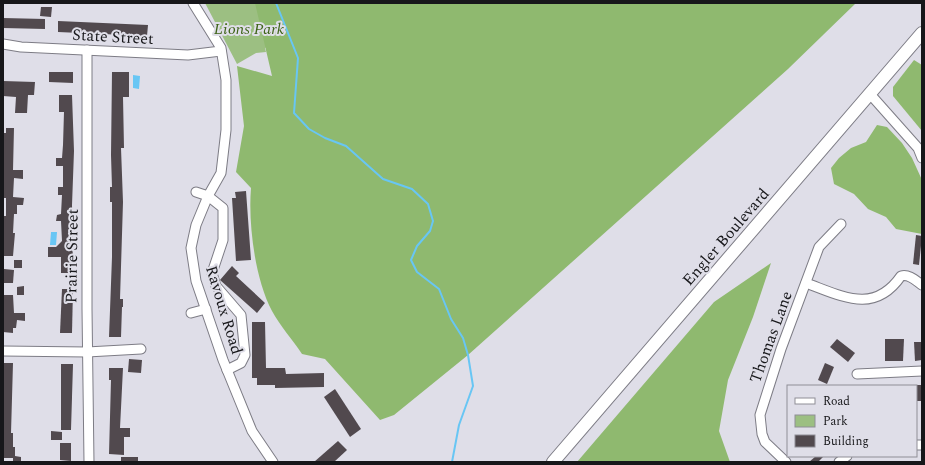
<svg xmlns="http://www.w3.org/2000/svg" width="925" height="465" font-family="Spectral,serif">
<style>
.green{fill:#9cbf82}
.forest{fill:#8fb96f}
.water{fill:#68c6f4}
.lines{fill:none;stroke-linecap:round;stroke-linejoin:round}
.stream{stroke:#68c6f4;stroke-width:2}
.building{fill:#51494e}
.minor-casing{stroke:#7d7c85;stroke-width:11}
.major-casing{stroke:#7d7c85;stroke-width:14}
.minor{stroke:#fff;stroke-width:9}
.major{stroke:#fff;stroke-width:12}
.labels{text-anchor:middle;dominant-baseline:central;stroke-width:4;stroke-linejoin:round;paint-order:stroke}
.park-label{font-size:16px;font-style:italic;fill:#3e6418;stroke:#dfdee8}
.street-label{font-size:16px;fill:#17171a;stroke:#dfdee8}
</style>
<rect width="100%" height="100%" fill="#dfdee8"/>
<path class="green" d="M205 3H345L265 48 266 52 256 53 237 64Z"/>
<g class="forest">
<path d="M255 3H856L788 69 468 355 394 415 380 420 325 359 302 354C293 340 280 326 272 311 255 279 248 224 251 188L236 172 244 126 237 66 272 76Z"/>
<path d="M914 60 922 65V131L893 96V87Z"/>
<path d="M877 125 887 127 902 143 912 158 922 180V234L896 229 886 217 868 209 854 194 834 184 831 168 839 158 851 148 866 142Z"/>
<path d="M771 263 753 317 728 380 719 431 730 462H577L714 302Z"/>
</g>
<g class="water">
<path d="M133 75 140 76 139 89 133 88Z"/>
<path d="M51 232H57L56 245H50Z"/>
</g>
<g class="lines">
<path class="stream" d="M276 3 298 58 294 113 309 129 325 138 346 146 383 179 412 189 428 204 433 221 430 231 417 246 411 260 417 272 439 289 451 319 463 338 468 355 473 386 459 425 452 462"/>
</g>
<g class="building">
<path d="M41 7H52L51 17 40 16Z"/>
<path d="M3 18 45 19V29L3 28Z"/>
<path d="M58 21 148 25 147 36 58 32Z"/>
<path d="M49 72H73V83L49 82Z"/>
<path d="M112 72H129V97H123L124 148H121L123 202 120 299H123V307H122L121 337H109L112 257V202H110V187H112L111 155Z"/>
<path d="M3 81 35 82 34 95H28L27 113H15L16 97 3 96Z"/>
<path d="M59 95H72L74 151 72 205 73 273H61V257H48V247H56L62 241 61 221H56L57 215 61 214 62 195H58V187H63V166H56V158H62L63 145 64 112H59Z"/>
<path d="M6 128H14L13 170H23V179L14 178 13 197 24 198 23 205H17V214H14L13 233H15L13 256H3V216H6V198H3L4 133H6Z"/>
<path d="M246 191 251 260 236 261 232 198H236L235 192Z"/>
<path d="M916 235 922 236 919 265 913 264Z"/>
<rect x="14" y="260" width="8" height="8"/>
<path d="M232 266 239 273 236 276 265 303 257 313 220 280Z"/>
<path d="M4 269 14 270 13 283H4Z"/>
<path d="M24 286V295H17V287Z"/>
<path d="M62 289H73L72 333H60Z"/>
<path d="M3 295H13L14 313H25V321L17 320 16 328H13V333L3 332Z"/>
<path d="M252 322H265L266 368H285L286 374 324 373V387L275 388V385H257V378H252Z"/>
<path d="M837 339 855 353 848 362 830 347Z"/>
<path d="M885 339H904L903 361H885Z"/>
<path d="M914 342H922V360L915 361Z"/>
<path d="M129 359 142 360 141 373 128 372Z"/>
<path d="M3 363H13L11 433H13V447H15V456L21 457V462H13V458H3Z"/>
<path d="M825 363 834 367 827 384 818 380Z"/>
<path d="M61 364H73L71 430H61Z"/>
<path d="M109 368H123L120 428H130V437H124V455L109 454 111 380H109Z"/>
<path d="M917 385H922V401H916Z"/>
<path d="M335 389 361 429 350 437 324 397Z"/>
<path d="M51 431 62 432V440H51Z"/>
<path d="M338 441 347 450 334 462H314Z"/>
<path d="M60 443H71V461L60 460Z"/>
<path d="M816 456H824L818 462H809Z"/>
<rect x="121" y="457" width="17" height="5"/>
</g>
<g class="lines">
<defs>
<g id="minor">
<path d="M193 3 221 48 226 80V130L221 173 208 196 196 225 191 248 196 281 223 360 252 431 273 462"/>
<path d="M3 44 21 47 188 55 221 51"/>
<path d="M87 50V309L89 462"/>
<path d="M870 94 918 148 922 158"/>
<path d="M196 192 208 196 223 208V240L212 273 216 286 241 315 245 355 241 363 227 370"/>
<path d="M806 283C842 296 874 315 901 276 909 274 915 280 922 285"/>
<path d="M191 313 206 309"/>
<path d="M3 351 87 352 141 349"/>
<path d="M857 374 922 371"/>
<path d="M916 445H922"/>
<path d="M786 462 765 442 762 434 760 415 781 349 819 247 841 224"/>
<path d="M839 462 847 456"/>
</g>
<path id="major" d="M553 462 922 33"/>
</defs>
<use href="#minor" class="minor-casing"/>
<use href="#major" class="major-casing"/>
<use href="#minor" class="minor"/>
<use href="#major" class="major"/>
</g>
<g class="labels">
<g class="park-label">
<text x="249" y="29">Lions Park</text>
</g>
<g class="street-label">
<text transform="translate(113 37) rotate(3)">State Street</text>
<text transform="translate(726 237) rotate(-49)">Engler Boulevard</text>
<text transform="translate(72 256) rotate(-89)">Prairie Street</text>
<text transform="translate(224 310) rotate(73)">Ravoux Road</text>
<text transform="translate(771 337) rotate(-70)">Thomas Lane</text>
</g>
</g>
<rect width="925" height="465" fill="none" stroke="#17171a" stroke-width="8"/>
<rect x="787" y="385" width="130" height="72" fill="#dfdee8" stroke="#8f8e96"/>
<rect x="795" y="398" width="20" height="6" fill="#ffffff" stroke="#8f8e96"/>
<text x="823" y="405" font-size="12" fill="#17171a">Road</text>
<rect x="795" y="415" width="20" height="12" fill="#9cbf82" stroke="#8f8e96"/>
<text x="823" y="425" font-size="12" fill="#17171a">Park</text>
<rect x="795" y="435" width="20" height="12" fill="#51494e" stroke="#8f8e96"/>
<text x="823" y="445" font-size="12" fill="#17171a">Building</text>
</svg>
